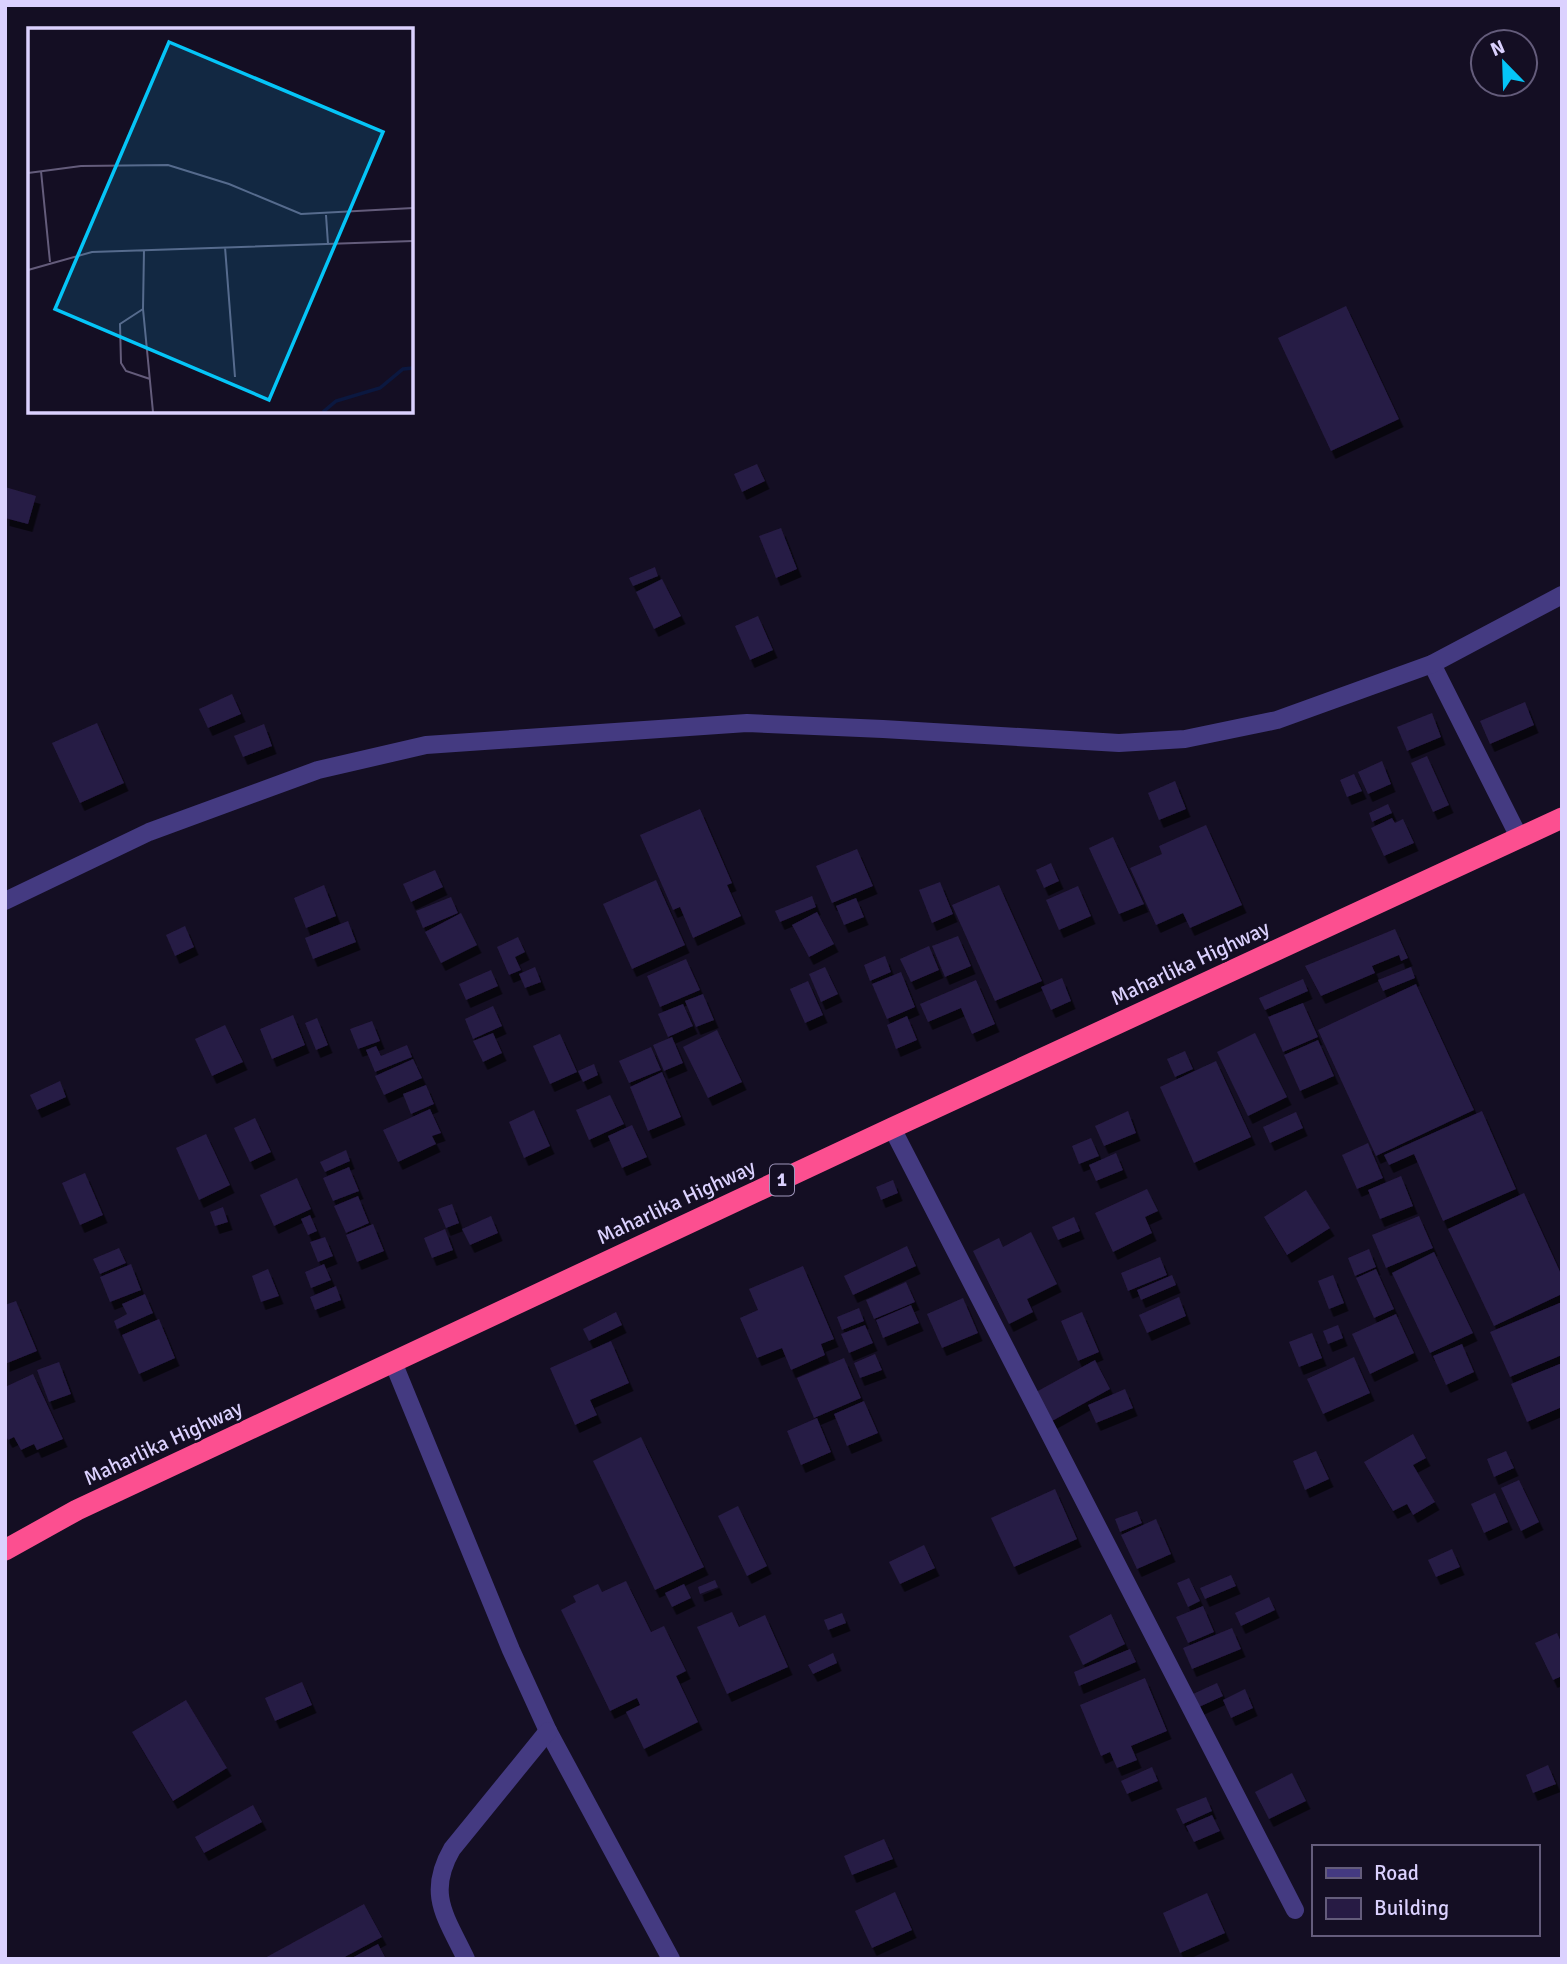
<svg xmlns="http://www.w3.org/2000/svg" width="1567" height="1964" font-family="Signika,sans-serif">
<style>
.building{fill:#271b44;filter:url(#shadow)}
.lines{fill:none;stroke-linecap:round;stroke-linejoin:round}
.lane{stroke:#443a81;stroke-width:18}
.street{stroke:#443a81;stroke-width:18}
.highway{stroke:#fc4f90;stroke-width:21}
.labels{text-anchor:middle;dominant-baseline:central;stroke-width:5;stroke-linejoin:round;paint-order:stroke}
.shield{fill:#140e23;stroke:#9f96bc;stroke-width:2}
.shield-label{font-size:19px;font-weight:bold;fill:#dbd1fe}
.street-label{font-size:21px;fill:#dbd1fe;stroke:#140e23}
.inset-river{fill:none;stroke:#0b1840;stroke-width:3.5}
.inset-road{fill:none;stroke:#645c7b;stroke-width:2}
.view{fill:#05c5f7;fill-opacity:0.15;stroke:#05c5f7;stroke-width:3.5}
.inset-edge{fill:none;stroke:#dbd1fe;stroke-width:3.5}
</style>
<defs>
<filter id="shadow"><feDropShadow dx="4.5" dy="8" stdDeviation="0" flood-color="#0009"/></filter>
</defs>
<rect width="100%" height="100%" fill="#140e23"/>
<g class="building">
<path d="M1346 306 1399 419 1331 451 1278 338Z"/>
<path d="M757 464 765 481 742 492 734 474Z"/>
<path d="M5 487 36 496 28 524 5 518Z"/>
<path d="M781 528 797 569 776 578 759 536Z"/>
<path d="M655 567 658 576 633 586 629 578Z"/>
<path d="M662 579 681 616 654 629 636 592Z"/>
<path d="M758 616 773 650 750 660 735 626Z"/>
<path d="M232 694 241 714 208 728 199 709Z"/>
<path d="M1525 702 1534 725 1490 744 1480 721Z"/>
<path d="M1432 713 1441 737 1407 751 1397 727Z"/>
<path d="M97 723 124 783 80 803 52 743Z"/>
<path d="M264 724 272 746 243 757 234 736Z"/>
<path d="M1427 756 1449 805 1433 812 1411 763Z"/>
<path d="M1382 761 1391 784 1368 794 1358 772Z"/>
<path d="M1354 774 1362 791 1347 797 1340 780Z"/>
<path d="M1175 781 1186 809 1159 820 1148 793Z"/>
<path d="M1388 804 1392 813 1372 822 1369 813Z"/>
<path d="M700 809 732 883 727 885 741 916 693 938 680 907 673 910 640 835Z"/>
<path d="M1392 818 1395 823 1403 819 1414 843 1384 856 1371 828Z"/>
<path d="M1206 825 1242 905 1190 928 1183 913 1156 925 1130 868 1162 854 1159 846Z"/>
<path d="M1113 837 1144 904 1119 914 1089 848Z"/>
<path d="M857 849 873 886 832 903 816 866Z"/>
<path d="M1051 863 1059 881 1044 888 1036 870Z"/>
<path d="M435 870 443 887 411 902 403 884Z"/>
<path d="M656 880 685 945 632 969 603 904Z"/>
<path d="M940 882 953 914 932 923 919 890Z"/>
<path d="M324 885 336 916 306 928 294 898Z"/>
<path d="M999 885 1042 981 995 1001 952 905Z"/>
<path d="M1078 886 1091 916 1059 930 1046 900Z"/>
<path d="M812 896 816 907 780 922 775 911Z"/>
<path d="M451 897 458 913 423 928 416 911Z"/>
<path d="M856 898 864 917 844 925 836 906Z"/>
<path d="M817 912 834 944 809 957 792 925Z"/>
<path d="M461 913 477 945 441 963 425 932Z"/>
<path d="M348 921 356 942 313 959 305 938Z"/>
<path d="M185 926 194 947 175 956 166 935Z"/>
<path d="M1395 929 1408 958 1401 961 1399 955 1372 966 1375 973 1321 996 1305 966Z"/>
<path d="M958 936 971 966 945 977 932 946Z"/>
<path d="M518 937 525 952 515 957 521 970 509 975 497 947Z"/>
<path d="M929 946 939 970 911 982 900 959Z"/>
<path d="M885 956 891 972 870 981 864 965Z"/>
<path d="M686 959 700 990 660 1007 647 976Z"/>
<path d="M535 967 541 982 525 988 519 974Z"/>
<path d="M825 967 838 994 821 1002 809 974Z"/>
<path d="M1411 967 1415 978 1383 991 1378 980Z"/>
<path d="M491 970 498 986 466 1000 459 984Z"/>
<path d="M901 972 915 1007 887 1019 872 984Z"/>
<path d="M1062 978 1071 1001 1051 1010 1041 987Z"/>
<path d="M1303 979 1308 991 1265 1010 1259 998Z"/>
<path d="M976 980 995 1024 972 1034 961 1008 928 1022 920 1004Z"/>
<path d="M808 981 823 1015 805 1023 790 989Z"/>
<path d="M1416 984 1474 1110 1376 1156 1318 1030Z"/>
<path d="M703 994 714 1020 696 1027 685 1001Z"/>
<path d="M1303 1003 1318 1037 1283 1052 1268 1017Z"/>
<path d="M683 1004 693 1026 668 1037 658 1014Z"/>
<path d="M493 1006 502 1026 473 1039 465 1019Z"/>
<path d="M293 1015 305 1045 272 1059 260 1029Z"/>
<path d="M907 1016 917 1040 896 1049 887 1025Z"/>
<path d="M317 1018 328 1045 316 1050 305 1023Z"/>
<path d="M372 1021 380 1041 358 1049 350 1029Z"/>
<path d="M225 1025 243 1062 212 1076 195 1039Z"/>
<path d="M717 1030 742 1082 708 1098 683 1047Z"/>
<path d="M493 1033 502 1053 483 1062 473 1041Z"/>
<path d="M1255 1033 1287 1097 1248 1116 1217 1052Z"/>
<path d="M560 1034 577 1072 550 1084 533 1046Z"/>
<path d="M672 1037 683 1063 664 1071 653 1045Z"/>
<path d="M1318 1040 1334 1076 1300 1091 1284 1055Z"/>
<path d="M407 1045 412 1057 375 1072 366 1050 376 1046 381 1056Z"/>
<path d="M651 1047 661 1070 629 1083 619 1061Z"/>
<path d="M1185 1051 1193 1069 1175 1077 1167 1059Z"/>
<path d="M413 1059 422 1078 384 1095 375 1076Z"/>
<path d="M1216 1061 1251 1137 1194 1163 1160 1087Z"/>
<path d="M594 1064 598 1075 583 1082 578 1071Z"/>
<path d="M662 1072 681 1117 648 1131 630 1087Z"/>
<path d="M60 1081 66 1097 37 1110 30 1095Z"/>
<path d="M426 1085 434 1104 411 1114 403 1094Z"/>
<path d="M610 1095 624 1124 589 1140 576 1110Z"/>
<path d="M430 1109 441 1133 432 1136 436 1144 398 1162 383 1130Z"/>
<path d="M534 1110 550 1146 524 1158 509 1122Z"/>
<path d="M1128 1111 1136 1133 1104 1146 1095 1126Z"/>
<path d="M1482 1111 1516 1189 1443 1221 1414 1154 1389 1165 1384 1155Z"/>
<path d="M1296 1112 1303 1128 1270 1143 1263 1127Z"/>
<path d="M255 1118 271 1152 250 1162 234 1128Z"/>
<path d="M632 1125 647 1157 622 1168 608 1136Z"/>
<path d="M206 1134 230 1185 199 1200 176 1148Z"/>
<path d="M1091 1138 1099 1156 1079 1164 1072 1146Z"/>
<path d="M1368 1143 1383 1178 1357 1189 1342 1155Z"/>
<path d="M346 1150 350 1161 325 1172 320 1162Z"/>
<path d="M1116 1153 1123 1170 1096 1181 1089 1165Z"/>
<path d="M349 1167 359 1191 333 1201 323 1178Z"/>
<path d="M85 1173 103 1215 80 1225 62 1183Z"/>
<path d="M1401 1176 1413 1206 1380 1219 1368 1190Z"/>
<path d="M297 1178 311 1209 274 1226 260 1195Z"/>
<path d="M893 1180 898 1193 881 1200 876 1187Z"/>
<path d="M1147 1189 1158 1211 1145 1217 1152 1233 1113 1252 1095 1213Z"/>
<path d="M1306 1190 1330 1228 1287 1255 1264 1217Z"/>
<path d="M1524 1193 1562 1276V1294L1494 1326 1448 1229Z"/>
<path d="M358 1196 369 1223 346 1233 334 1206Z"/>
<path d="M452 1204 459 1223 446 1228 438 1209Z"/>
<path d="M223 1207 228 1222 215 1226 210 1212Z"/>
<path d="M310 1215 317 1231 308 1235 301 1219Z"/>
<path d="M491 1216 498 1233 470 1245 462 1229Z"/>
<path d="M1419 1216 1433 1248 1386 1268 1372 1235Z"/>
<path d="M1074 1217 1080 1231 1058 1240 1052 1227Z"/>
<path d="M373 1224 384 1251 357 1262 346 1235Z"/>
<path d="M445 1229 453 1250 432 1258 424 1238Z"/>
<path d="M1031 1232 1057 1284 1027 1299 1033 1312 1009 1324 973 1251 999 1238 1003 1247Z"/>
<path d="M325 1237 333 1256 318 1262 310 1242Z"/>
<path d="M907 1246 916 1266 853 1295 844 1276Z"/>
<path d="M119 1248 126 1263 100 1274 93 1259Z"/>
<path d="M1369 1249 1376 1267 1355 1276 1348 1258Z"/>
<path d="M1434 1252 1473 1333 1430 1353 1392 1273Z"/>
<path d="M1160 1257 1167 1275 1128 1291 1121 1273Z"/>
<path d="M131 1264 141 1290 110 1302 100 1277Z"/>
<path d="M324 1264 331 1280 311 1288 305 1272Z"/>
<path d="M803 1266 834 1339 821 1344 825 1355 791 1370 782 1348 757 1358 740 1318 758 1310 749 1289Z"/>
<path d="M268 1269 279 1296 261 1302 252 1276Z"/>
<path d="M1376 1269 1394 1309 1374 1318 1356 1278Z"/>
<path d="M1172 1275 1176 1285 1141 1300 1137 1290Z"/>
<path d="M1333 1275 1344 1303 1329 1309 1318 1281Z"/>
<path d="M906 1282 915 1302 874 1319 866 1300Z"/>
<path d="M336 1286 341 1300 315 1310 310 1297Z"/>
<path d="M145 1294 153 1313 117 1329 114 1321 127 1314 122 1304Z"/>
<path d="M1179 1297 1186 1316 1147 1333 1139 1315Z"/>
<path d="M963 1298 978 1333 942 1348 927 1314Z"/>
<path d="M16 1301 37 1351 5 1364V1305Z"/>
<path d="M1562 1302V1355L1510 1377 1490 1332Z"/>
<path d="M911 1305 919 1323 883 1338 876 1320Z"/>
<path d="M859 1308 864 1321 842 1330 837 1317Z"/>
<path d="M616 1312 622 1325 589 1341 583 1329Z"/>
<path d="M1082 1312 1099 1352 1078 1361 1061 1321Z"/>
<path d="M1396 1314 1414 1353 1370 1374 1352 1334Z"/>
<path d="M159 1319 175 1358 139 1374 122 1335Z"/>
<path d="M865 1325 873 1343 849 1353 841 1334Z"/>
<path d="M1338 1325 1343 1338 1328 1344 1323 1331Z"/>
<path d="M1312 1333 1322 1358 1299 1367 1289 1342Z"/>
<path d="M611 1341 629 1383 590 1400 597 1415 575 1425 550 1368Z"/>
<path d="M1462 1344 1474 1372 1446 1385 1433 1356Z"/>
<path d="M875 1354 882 1370 860 1378 854 1363Z"/>
<path d="M1354 1357 1370 1393 1323 1414 1307 1379Z"/>
<path d="M844 1358 861 1398 814 1418 797 1378Z"/>
<path d="M1095 1360 1110 1389 1052 1421 1036 1392Z"/>
<path d="M59 1362 71 1394 49 1402 37 1370Z"/>
<path d="M1562 1363V1407L1527 1422 1511 1384Z"/>
<path d="M33 1374 63 1439 37 1450 34 1444 21 1450 14 1437 8 1440 5 1435V1387Z"/>
<path d="M1125 1389 1133 1408 1096 1423 1088 1405Z"/>
<path d="M864 1401 878 1433 847 1446 834 1414Z"/>
<path d="M817 1418 831 1452 801 1465 787 1431Z"/>
<path d="M1413 1434 1426 1458 1413 1465 1435 1502 1413 1515 1407 1504 1393 1511 1364 1462Z"/>
<path d="M641 1437 704 1567 655 1590 593 1461Z"/>
<path d="M1316 1451 1329 1479 1305 1490 1293 1461Z"/>
<path d="M1506 1451 1514 1468 1494 1477 1487 1459Z"/>
<path d="M1519 1480 1539 1522 1521 1531 1501 1488Z"/>
<path d="M1055 1489 1077 1539 1014 1567 991 1518Z"/>
<path d="M1495 1493 1508 1522 1484 1533 1471 1504Z"/>
<path d="M738 1506 767 1566 747 1576 718 1516Z"/>
<path d="M1137 1511 1142 1523 1120 1532 1115 1519Z"/>
<path d="M1156 1519 1171 1554 1137 1569 1121 1535Z"/>
<path d="M924 1545 935 1568 900 1584 889 1562Z"/>
<path d="M1452 1549 1460 1567 1436 1577 1428 1560Z"/>
<path d="M1231 1575 1236 1586 1205 1599 1200 1588Z"/>
<path d="M1189 1578 1200 1601 1188 1607 1177 1583Z"/>
<path d="M715 1580 718 1587 700 1594 698 1587Z"/>
<path d="M626 1581 651 1632 664 1626 686 1671 676 1676 698 1722 644 1749 626 1712 640 1705 637 1698 610 1711 561 1610 576 1602 573 1596 598 1584 602 1592Z"/>
<path d="M684 1584 691 1598 672 1607 665 1593Z"/>
<path d="M1269 1597 1275 1610 1241 1626 1235 1613Z"/>
<path d="M1203 1606 1214 1632 1188 1643 1176 1617Z"/>
<path d="M732 1612 739 1627 765 1615 788 1667 727 1694 697 1627Z"/>
<path d="M842 1613 846 1623 828 1630 824 1620Z"/>
<path d="M1111 1614 1125 1644 1083 1665 1069 1636Z"/>
<path d="M1232 1628 1241 1649 1192 1669 1183 1648Z"/>
<path d="M1557 1633 1562 1644V1676L1553 1680 1535 1643Z"/>
<path d="M1130 1649 1136 1662 1079 1686 1074 1672Z"/>
<path d="M833 1653 837 1663 813 1674 808 1665Z"/>
<path d="M1145 1678 1167 1731 1131 1746 1137 1760 1117 1768 1110 1752 1101 1756 1080 1705Z"/>
<path d="M302 1682 312 1705 275 1721 265 1698Z"/>
<path d="M1217 1683 1223 1696 1199 1707 1193 1694Z"/>
<path d="M1245 1689 1253 1708 1231 1718 1223 1700Z"/>
<path d="M186 1700 227 1768 173 1801 132 1732Z"/>
<path d="M1548 1765 1556 1784 1533 1793 1526 1775Z"/>
<path d="M1152 1767 1158 1781 1127 1794 1121 1781Z"/>
<path d="M1292 1773 1306 1801 1269 1819 1255 1792Z"/>
<path d="M1206 1797 1212 1811 1183 1824 1176 1809Z"/>
<path d="M253 1805 262 1822 204 1853 195 1837Z"/>
<path d="M1212 1815 1220 1831 1194 1842 1186 1826Z"/>
<path d="M884 1839 893 1859 852 1875 844 1856Z"/>
<path d="M895 1892 912 1930 872 1948 855 1911Z"/>
<path d="M1207 1893 1225 1933 1180 1953 1163 1913Z"/>
<path d="M364 1904 382 1937 341 1959H263Z"/>
<path d="M378 1944 386 1959H350Z"/>
</g>
<g class="lines">
<g class="lane">
<path d="M1432 664 1519 837"/>
<path d="M393 1362 511 1650 548 1731 671 1959"/>
<path d="M466 1959C446 1917 426 1894 452 1849L548 1731"/>
</g>
<g class="street">
<path d="M5 901 149 832 318 770 426 745 747 723 883 729 1119 743 1185 739 1277 720 1432 664 1562 595"/>
<path d="M892 1128 1295 1910"/>
</g>
<path class="highway" d="M5 1550 77 1510 892 1128 1562 818"/>
</g>
<g class="labels">
<rect class="shield" x="770" y="1164.5" width="24" height="31" rx="5"/>
<g class="shield-label">
<text x="782" y="1180">1</text>
</g>
<g class="street-label">
<text transform="translate(1190 963) rotate(-25)">Maharlika Highway</text>
<text transform="translate(676 1202) rotate(-25)">Maharlika Highway</text>
<text transform="translate(163 1443) rotate(-25)">Maharlika Highway</text>
</g>
</g>
<g transform="translate(28 28)">
<rect width="385" height="385" fill="#140e23"/>
<path class="inset-river" d="M295 384 308 373 352 360 375 341 385 340"/>
<path class="inset-road" d="M13 143 22 234M0 145 53 138 140 137 201 156 273 186 385 180M298 187 300 216M197 219 207 349M116 222 115 281 125 384M0 242 64 224 385 213M115 281 92 296 93 335 98 343 122 351"/>
<path class="view" d="M141 14 355 104 241 372 27 281Z"/>
<rect width="385" height="385" class="inset-edge"/>
</g>
<rect width="1567" height="1964" fill="none" stroke="#dbd1fe" stroke-width="14"/>
<rect x="1312" y="1845" width="228" height="91" fill="#140e23" stroke="#645c7b" stroke-width="2"/>
<rect x="1326" y="1868" width="35" height="10" fill="#443a81" stroke="#645c7b" stroke-width="2"/>
<text x="1374" y="1880" font-size="21" fill="#dbd1fe">Road</text>
<rect x="1326" y="1898" width="35" height="21" fill="#271b44" stroke="#645c7b" stroke-width="2"/>
<text x="1374" y="1915" font-size="21" fill="#dbd1fe">Building</text>
<g transform="translate(1504 63) rotate(337)"><circle r="33" fill="#140e23" stroke="#645c7b" stroke-width="2"/>
<path d="M0-5L12 26L0 18L-12 26Z" fill="#05c5f7"/>
<text y="-10" font-size="19" font-weight="bold" text-anchor="middle" fill="#dbd1fe">N</text>
</g>
</svg>
